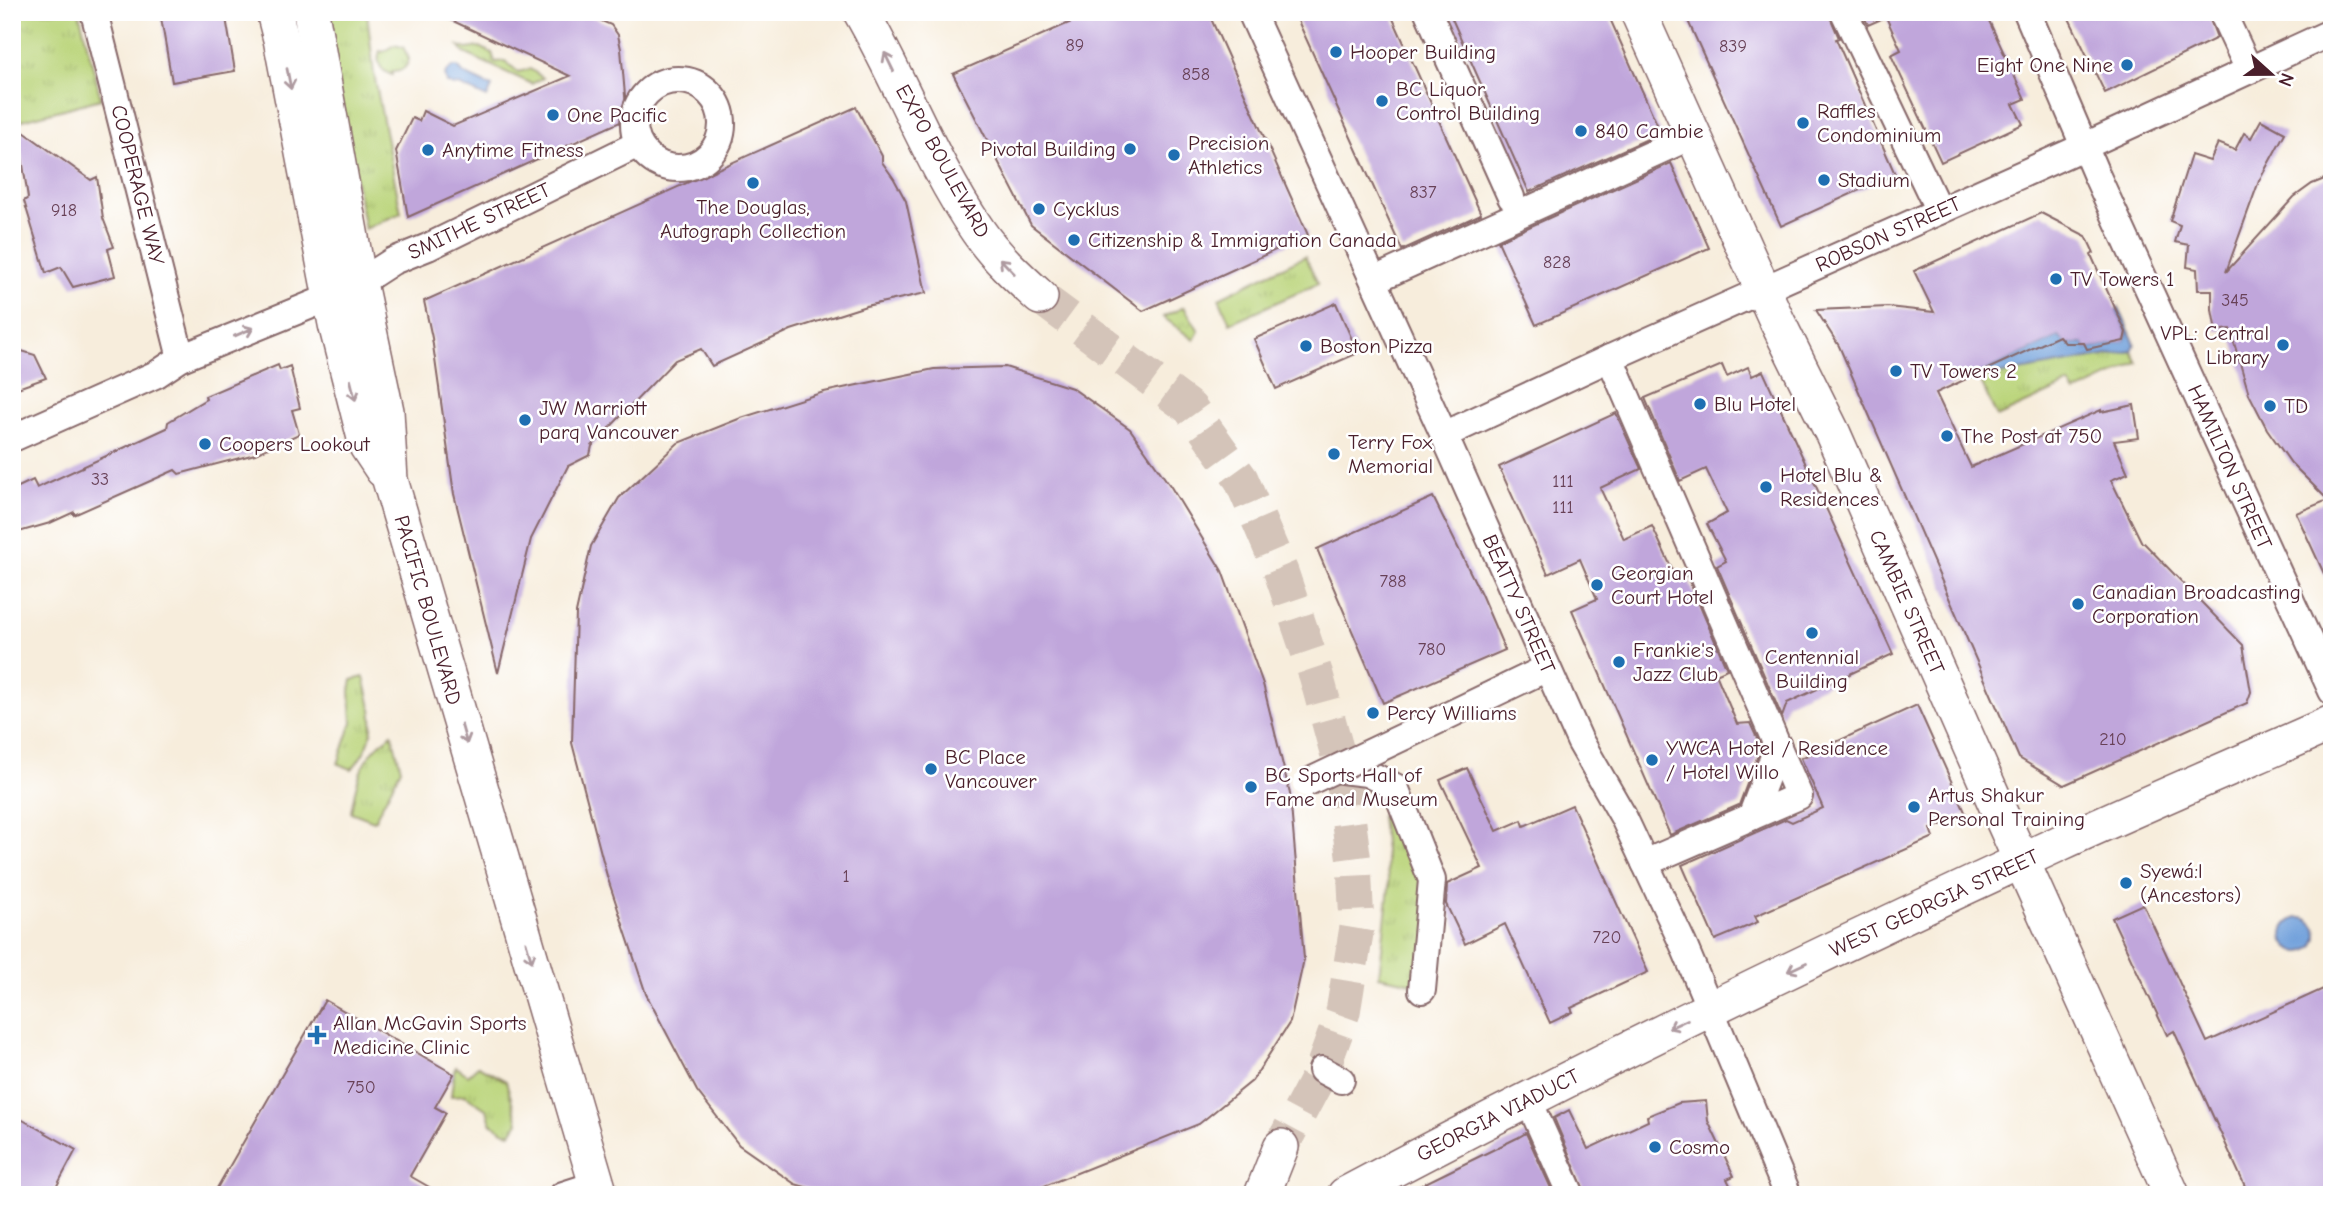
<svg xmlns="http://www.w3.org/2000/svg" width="2344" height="1207" font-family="'Comic Neue',sans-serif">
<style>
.grass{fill:url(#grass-tufts);stroke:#827a52;stroke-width:2}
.water{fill:#72a1db;stroke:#5e6083;stroke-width:2}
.building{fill:#c0a6db}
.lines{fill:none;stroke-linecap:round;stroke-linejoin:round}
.major-tunnel{stroke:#d4c4b9;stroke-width:35;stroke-dasharray:35 18;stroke-linecap:butt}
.minor-casing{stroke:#876769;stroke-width:30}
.major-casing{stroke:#876769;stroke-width:38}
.minor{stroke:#fff;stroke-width:26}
.major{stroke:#fff;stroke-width:35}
.minor-bridge-casing{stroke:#876769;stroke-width:30;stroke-linecap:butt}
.minor-bridge{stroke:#fff;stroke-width:26}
.oneway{stroke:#ae9aa0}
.poi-dot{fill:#1f6fb2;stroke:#fff;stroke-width:2.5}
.labels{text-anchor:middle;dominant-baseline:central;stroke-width:5;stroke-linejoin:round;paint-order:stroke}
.number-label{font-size:18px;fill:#684157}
.poi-label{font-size:21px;fill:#4a1f2b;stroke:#fff;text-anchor:start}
.street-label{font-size:21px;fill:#4a1f2b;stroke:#fff}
</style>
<defs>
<pattern id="grass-tufts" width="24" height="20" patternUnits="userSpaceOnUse" patternTransform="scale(1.75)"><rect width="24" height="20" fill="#bad479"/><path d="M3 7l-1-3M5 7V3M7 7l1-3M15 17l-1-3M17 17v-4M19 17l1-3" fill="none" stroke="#a1b669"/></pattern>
</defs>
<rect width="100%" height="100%" fill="#fff"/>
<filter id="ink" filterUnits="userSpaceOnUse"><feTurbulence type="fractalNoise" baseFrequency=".0143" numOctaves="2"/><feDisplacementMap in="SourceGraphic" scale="14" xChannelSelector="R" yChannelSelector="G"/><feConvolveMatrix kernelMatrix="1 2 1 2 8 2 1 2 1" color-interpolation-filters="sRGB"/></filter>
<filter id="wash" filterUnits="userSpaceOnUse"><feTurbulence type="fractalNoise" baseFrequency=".00686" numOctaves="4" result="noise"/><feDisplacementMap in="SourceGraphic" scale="28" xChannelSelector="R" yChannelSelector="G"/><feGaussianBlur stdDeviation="1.57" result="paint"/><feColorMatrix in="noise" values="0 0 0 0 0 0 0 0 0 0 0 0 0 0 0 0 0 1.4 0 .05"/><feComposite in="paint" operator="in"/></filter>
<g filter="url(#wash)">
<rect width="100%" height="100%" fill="#f7eddc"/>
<g class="grass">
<path d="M12 12H79L101 99 12 123Z"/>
<path d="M324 12H367L374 74 401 213 365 229Z"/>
<path d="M394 45 403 47 409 59C407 68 402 72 392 72V75C380 71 376 62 380 51L383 52Z"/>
<path d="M459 46 467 49 480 47 492 53 495 62 505 61 518 72 530 69 543 78 532 84 464 53Z"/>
<path d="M1305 256 1318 284 1230 323 1219 298Z"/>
<path d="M1184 307 1199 331 1194 340 1163 317Z"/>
<path d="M2132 351 2138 363 2075 393 2069 384 1997 417 1979 378Z"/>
<path d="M364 677C373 717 381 734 352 769L338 764 352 722 350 691 352 680Z"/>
<path d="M392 734 401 769 374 821 351 812C357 777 362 755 392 734Z"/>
<path d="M1381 816 1400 818 1439 934 1440 958 1432 987 1379 976 1389 887Z"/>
<path d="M478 1066 506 1081 518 1122 511 1133 505 1132 491 1123 487 1110 465 1095 451 1096 454 1071 456 1067 468 1075Z"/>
</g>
<g class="water">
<path d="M452 67H458L464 74 492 87 487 98 459 85 453 86 447 83 445 74Z"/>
<path d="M2119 308 2135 344 2132 351 1979 378 1977 374 2059 336 2065 343H2084L2087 349 2124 341 2127 333 2116 310Z"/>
<circle cx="2300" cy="935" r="17"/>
</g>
<g id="blocks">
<g class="building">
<path d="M160 12H225L235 71 172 82Z"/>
<path d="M434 12H568L595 18 611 25 618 35 621 49 627 119 408 217 396 151 412 118 419 121 423 111 453 126 570 76Z"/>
<path d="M1094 12H1208L1308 235 1143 311 1031 225 953 74Z"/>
<path d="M1294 12H1390L1481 214 1402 250Z"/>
<path d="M1449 12H1607L1661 133 1529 192Z"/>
<path d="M1707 12H1828L1839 38 1836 39 1895 174 1781 226 1688 21Z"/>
<path d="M1862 12H1985L2025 99 2013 104 2023 124 1941 162 1891 55 1901 50 1886 17 1868 25Z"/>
<path d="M2066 12H2207L2217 38 2105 93Z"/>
<path d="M856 107 882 156V162L894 179 906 201 926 293 866 306 791 330 712 366 701 349 675 360 592 446 590 455 568 466 531 539 498 673 454 494 432 338 424 301Z"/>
<path d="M2261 120 2285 133 2259 181 2226 272 2294 197 2312 184 2332 176V591L2296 513 2328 500 2291 463 2267 429 2249 394 2230 329 2216 331 2212 310V290H2198L2197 269 2187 267 2189 245 2175 242 2180 225 2170 221 2191 155 2210 161 2218 143 2235 150 2244 133 2251 138Z"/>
<path d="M14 125 91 180 97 177 103 218 114 247 108 249 115 276 73 287 61 267 46 273 24 201 28 198 21 151Z"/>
<path d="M1671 163 1709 248 1536 325 1498 241Z"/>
<path d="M2041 213 2086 236 2094 253 2091 255 2126 332 2124 341 2087 349 2084 343H2065L2059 336 1936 393 1971 467 2101 410V412L2134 405 2139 438 2114 441 2128 473 2111 480 2142 543H2144L2243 645 2251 692 2247 703 2064 785 2019 758 1839 346 1816 310 1888 307 1934 312 1914 271Z"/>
<path d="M1336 303 1358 353 1276 389 1254 339Z"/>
<path d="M12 348 35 355 46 378 12 390Z"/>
<path d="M278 365 280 370 290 366 300 408 292 410 299 434 255 454 179 474 175 470 74 515V512L50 523 12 534V490L33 480 37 488 167 428 168 422 206 399 205 396Z"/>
<path d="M1722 365 1727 377 1748 367 1752 376 1763 371 1893 654 1787 703 1782 717 1717 566 1726 561 1707 524 1727 513 1706 469 1680 481 1645 398Z"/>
<path d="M1005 367 1072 388 1130 429 1171 487 1222 571 1263 684 1290 794 1304 959 1290 1022 1252 1081 1199 1124 1037 1189 981 1195H833L795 1184 739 1145 697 1091 646 994 607 876 572 743 576 613 591 546 619 498 678 443 741 418 824 392 934 369Z"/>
<path d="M1616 413 1641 469 1600 488 1624 539 1652 526 1675 575 1687 576 1727 669 1716 674 1737 724 1750 723 1761 747 1739 805 1670 835 1572 610 1597 599 1580 559 1548 574 1499 467Z"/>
<path d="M1433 497 1481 594 1505 650 1383 703 1317 549Z"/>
<path d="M1917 705 1966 814 1931 829 1934 837 1755 916 1758 922 1715 940 1682 865 1786 819 1792 822 1823 808 1801 758Z"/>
<path d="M1467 768 1497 831 1522 820 1524 826 1572 805 1648 972 1571 1008 1573 1012 1550 1023 1505 924 1465 944 1446 904 1447 884 1482 868 1440 780Z"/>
<path d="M2143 904 2207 1042 2332 985V1195H2249L2174 1031 2167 1035 2112 918Z"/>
<path d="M325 1000 454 1074 435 1107 446 1113 410 1176 443 1195H213Z"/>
<path d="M1706 1101 1708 1121 1734 1176 1727 1179 1735 1195H1586L1554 1118 1569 1110 1588 1149 1648 1121 1647 1116 1679 1103Z"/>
<path d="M12 1114 76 1150 52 1195H12Z"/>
<path d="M1526 1133 1554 1195H1401L1517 1138Z"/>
</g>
</g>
</g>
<g filter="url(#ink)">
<use href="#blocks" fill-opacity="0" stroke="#876769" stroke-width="2"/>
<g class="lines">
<path class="major-tunnel" d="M1040 297 1190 408 1241 479 1281 572 1316 675 1342 770 1354 862 1357 927 1343 1012 1322 1070 1281 1147"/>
<defs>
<g id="minor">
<path d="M94 12 181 358"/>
<path d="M1251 12 1444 435 1580 741 1623 816 1683 944 1788 1195"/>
<path d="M1428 12 1511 197"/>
<path d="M1844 12 1939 211"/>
<path d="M2027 12 2096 174 2332 691"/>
<path d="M2222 12 2249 70"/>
<circle cx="678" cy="124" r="44"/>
<path d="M1374 280 1694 135"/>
<path d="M359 283 393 261 428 247 638 144"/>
<path d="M1610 358 1799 796 1645 863"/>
<path d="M1444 435 1610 358 2085 146 2332 32"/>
<path d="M15 437 157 374 181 358 331 297"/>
<path d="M1424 727 1547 668"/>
<path d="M1342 770 1367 773 1395 787 1432 880 1422 990"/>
<path d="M1751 817 1778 746"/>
<path d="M1322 1070 1341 1080"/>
<path d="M1528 1099 1571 1195"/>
<path d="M563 1195 597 1184"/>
</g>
<g id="major">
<path d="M274 12 281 39 336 324 367 446 383 470"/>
<path d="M311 12 359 283 386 411 390 480 600 1195"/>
<path d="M861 12C902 83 931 163 978 231 995 256 1018 277 1040 297"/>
<path d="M1638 12 1777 321 1833 434 1999 811 2172 1195"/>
<path d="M1262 1195 1281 1147"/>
<path d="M1345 1195C1579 1070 1819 954 2060 843 2150 802 2241 763 2332 723"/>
</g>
</defs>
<use href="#minor" class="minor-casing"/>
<use href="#major" class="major-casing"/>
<use href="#minor" class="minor"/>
<use href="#major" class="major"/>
<defs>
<path id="minor-bridge" d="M1306 783 1424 727"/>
</defs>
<use href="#minor-bridge" class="minor-bridge-casing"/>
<use href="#minor-bridge" class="minor-bridge"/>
</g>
<defs><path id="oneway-shaft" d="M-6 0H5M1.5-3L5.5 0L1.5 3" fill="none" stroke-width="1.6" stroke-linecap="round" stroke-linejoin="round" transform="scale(1.75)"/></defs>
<g class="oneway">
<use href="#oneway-shaft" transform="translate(889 62) rotate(-116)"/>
<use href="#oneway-shaft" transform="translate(289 79) rotate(79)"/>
<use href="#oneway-shaft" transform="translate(1007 266) rotate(-134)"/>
<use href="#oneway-shaft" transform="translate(244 332) rotate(-23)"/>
<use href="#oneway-shaft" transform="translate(353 390) rotate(76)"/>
<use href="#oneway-shaft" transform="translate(464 734) rotate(74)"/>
<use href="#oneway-shaft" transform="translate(529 952) rotate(73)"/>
<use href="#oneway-shaft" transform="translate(1797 967) rotate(155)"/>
<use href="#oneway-shaft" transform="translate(1678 1024) rotate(154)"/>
</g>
</g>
<g class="poi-dot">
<circle cx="1336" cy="52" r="7"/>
<circle cx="2127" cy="65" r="7"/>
<circle cx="1382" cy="101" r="7"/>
<circle cx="553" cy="115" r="7"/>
<circle cx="1803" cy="123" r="7"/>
<circle cx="1581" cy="131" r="7"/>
<circle cx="1130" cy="149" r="7"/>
<circle cx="428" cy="150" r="7"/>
<circle cx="1174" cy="155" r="7"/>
<circle cx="1824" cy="180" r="7"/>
<circle cx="753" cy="183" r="7"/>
<circle cx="1039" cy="209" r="7"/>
<circle cx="1074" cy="240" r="7"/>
<circle cx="2056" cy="279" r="7"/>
<circle cx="2283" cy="345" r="7"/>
<circle cx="1306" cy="346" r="7"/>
<circle cx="1896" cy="371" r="7"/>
<circle cx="1700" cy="404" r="7"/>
<circle cx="2270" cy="406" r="7"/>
<circle cx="525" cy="420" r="7"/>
<circle cx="1947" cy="436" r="7"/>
<circle cx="205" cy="444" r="7"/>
<circle cx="1334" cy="454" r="7"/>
<circle cx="1766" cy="487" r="7"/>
<circle cx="1597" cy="585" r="7"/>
<circle cx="2078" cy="604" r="7"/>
<circle cx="1812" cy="633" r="7"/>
<circle cx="1619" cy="662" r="7"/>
<circle cx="1373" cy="713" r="7"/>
<circle cx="1652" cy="760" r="7"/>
<circle cx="931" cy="769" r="7"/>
<circle cx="1251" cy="787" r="7"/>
<circle cx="1914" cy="807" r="7"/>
<circle cx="2126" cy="883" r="7"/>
<path d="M313.5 1024.5h7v7h7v7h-7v7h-7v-7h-7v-7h7z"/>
<circle cx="1655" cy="1147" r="7"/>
</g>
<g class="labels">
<g class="number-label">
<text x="1075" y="45">89</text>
<text x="1733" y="46">839</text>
<text x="1196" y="74">858</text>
<text x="1423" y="192">837</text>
<text x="64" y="210">918</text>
<text x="1557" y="262">828</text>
<text x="2235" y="300">345</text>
<text x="100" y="479">33</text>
<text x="1563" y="481">111</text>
<text x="1563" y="507">111</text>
<text x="1393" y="581">788</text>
<text x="1432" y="649">780</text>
<text x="2113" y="739">210</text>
<text x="846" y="876">1</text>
<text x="1607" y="937">720</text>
<text x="361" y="1087">750</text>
</g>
<g class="poi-label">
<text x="1350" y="52">Hooper Building</text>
<text x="2113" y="65" text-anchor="end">Eight One Nine</text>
<text x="1396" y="89">BC Liquor<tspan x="1396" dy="24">Control Building</tspan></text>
<text x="1817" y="111">Raffles<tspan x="1817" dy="24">Condominium</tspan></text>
<text x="567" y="115">One Pacific</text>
<text x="1595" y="131">840 Cambie</text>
<text x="1188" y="143">Precision<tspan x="1188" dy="24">Athletics</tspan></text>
<text x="1116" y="149" text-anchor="end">Pivotal Building</text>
<text x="442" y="150">Anytime Fitness</text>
<text x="1838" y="180">Stadium</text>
<text x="753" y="207" text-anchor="middle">The Douglas,<tspan x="753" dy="24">Autograph Collection</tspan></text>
<text x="1053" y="209">Cycklus</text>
<text x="1088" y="240">Citizenship &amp; Immigration Canada</text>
<text x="2070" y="279">TV Towers 1</text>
<text x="2269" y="333" text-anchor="end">VPL: Central<tspan x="2269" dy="24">Library</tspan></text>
<text x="1320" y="346">Boston Pizza</text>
<text x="1910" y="371">TV Towers 2</text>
<text x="1714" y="404">Blu Hotel</text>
<text x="2284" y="406">TD</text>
<text x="539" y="408">JW Marriott<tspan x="539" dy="24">parq Vancouver</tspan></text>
<text x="1961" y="436">The Post at 750</text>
<text x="1348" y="442">Terry Fox<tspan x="1348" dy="24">Memorial</tspan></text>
<text x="219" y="444">Coopers Lookout</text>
<text x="1780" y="475">Hotel Blu &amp;<tspan x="1780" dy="24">Residences</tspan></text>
<text x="1611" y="573">Georgian<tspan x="1611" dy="24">Court Hotel</tspan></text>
<text x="2092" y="592">Canadian Broadcasting<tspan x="2092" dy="24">Corporation</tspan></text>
<text x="1633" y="650">Frankie's<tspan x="1633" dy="24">Jazz Club</tspan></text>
<text x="1812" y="657" text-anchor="middle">Centennial<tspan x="1812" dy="24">Building</tspan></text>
<text x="1387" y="713">Percy Williams</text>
<text x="1666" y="748">YWCA Hotel / Residence<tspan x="1666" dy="24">/ Hotel Willo</tspan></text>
<text x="945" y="757">BC Place<tspan x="945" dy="24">Vancouver</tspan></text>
<text x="1265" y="775">BC Sports Hall of<tspan x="1265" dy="24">Fame and Museum</tspan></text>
<text x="1928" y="795">Artus Shakur<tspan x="1928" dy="24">Personal Training</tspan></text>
<text x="2140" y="871">Syewá:l<tspan x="2140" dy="24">(Ancestors)</tspan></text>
<text x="333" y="1023">Allan McGavin Sports<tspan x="333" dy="24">Medicine Clinic</tspan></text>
<text x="1669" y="1147">Cosmo</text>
</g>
<g class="street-label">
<text transform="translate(943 161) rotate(61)">EXPO BOULEVARD</text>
<text transform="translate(138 185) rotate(76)">COOPERAGE WAY</text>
<text transform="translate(479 221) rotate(-25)">SMITHE STREET</text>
<text transform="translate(1888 234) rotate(-24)">ROBSON STREET</text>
<text transform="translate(2230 467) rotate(66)">HAMILTON STREET</text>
<text transform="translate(1907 602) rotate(66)">CAMBIE STREET</text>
<text transform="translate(1519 604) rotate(66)">BEATTY STREET</text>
<text transform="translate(428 610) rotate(74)">PACIFIC BOULEVARD</text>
<text transform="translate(1934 903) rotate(-25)">WEST GEORGIA STREET</text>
<text transform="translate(1498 1115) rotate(-27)">GEORGIA VIADUCT</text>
</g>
</g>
<rect width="2344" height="1207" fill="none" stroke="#fff" stroke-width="42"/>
<g transform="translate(2271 74) rotate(111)" stroke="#ffffff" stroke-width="5" paint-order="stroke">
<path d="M0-5L12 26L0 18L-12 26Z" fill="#4a1f2b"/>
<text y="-10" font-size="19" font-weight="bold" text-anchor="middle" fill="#4a1f2b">N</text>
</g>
</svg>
